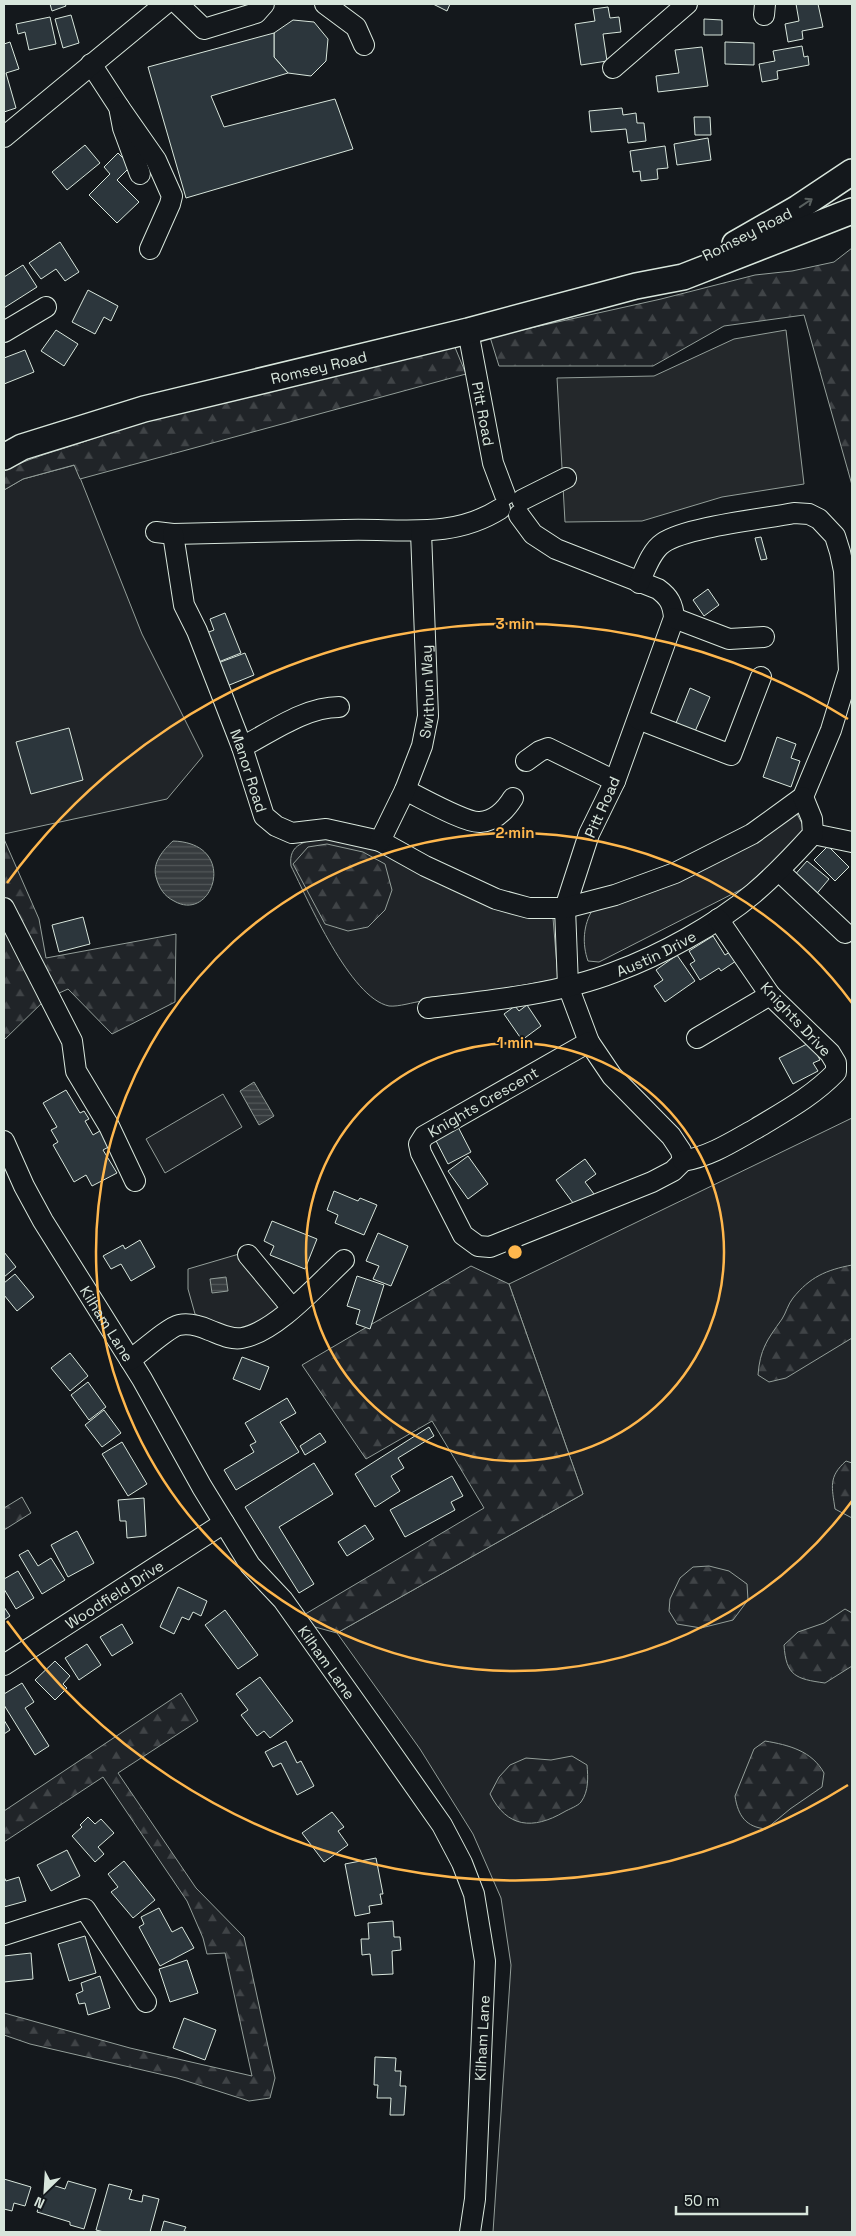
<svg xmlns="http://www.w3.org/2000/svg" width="856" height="2236" font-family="'Space Grotesk',sans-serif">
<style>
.green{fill:#202428;stroke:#939e99}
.forest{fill:url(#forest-firs);stroke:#939e99}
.parking{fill:#24282b;stroke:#939e99}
.water{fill:url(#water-rules);stroke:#939e99}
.building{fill:#2c363c;stroke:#d8e6dc}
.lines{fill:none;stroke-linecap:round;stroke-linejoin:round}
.minor-casing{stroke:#d8e6dc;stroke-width:22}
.major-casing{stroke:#d8e6dc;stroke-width:28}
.minor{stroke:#14181c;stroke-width:20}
.major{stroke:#14181c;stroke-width:25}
.oneway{stroke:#59605f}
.ring{fill:none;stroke:#ffb74d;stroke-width:2.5}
.labels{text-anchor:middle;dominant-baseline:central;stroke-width:4;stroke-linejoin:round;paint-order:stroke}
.street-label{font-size:15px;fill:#d8e6dc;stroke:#14181c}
.centre{fill:#ffb74d;stroke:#14181c;stroke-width:2.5}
.ring-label{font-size:15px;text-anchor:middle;font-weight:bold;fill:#ffb74d;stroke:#14181c;stroke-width:4;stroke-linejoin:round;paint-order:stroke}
</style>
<defs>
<pattern id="forest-firs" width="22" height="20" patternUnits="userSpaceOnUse" patternTransform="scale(1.25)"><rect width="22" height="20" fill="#202428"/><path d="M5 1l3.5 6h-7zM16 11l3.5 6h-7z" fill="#404447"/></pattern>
<pattern id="water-rules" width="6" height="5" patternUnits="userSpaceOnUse" patternTransform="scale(1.25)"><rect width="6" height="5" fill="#363b3e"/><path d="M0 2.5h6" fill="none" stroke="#525759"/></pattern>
</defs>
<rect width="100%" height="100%" fill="#14181c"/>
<g class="green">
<path d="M75 465 142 634 203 756 167 799 4 834V490L23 479Z"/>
<path d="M796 812 806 831 744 888 599 962 588 961C582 944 583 925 593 909Z"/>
<path d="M324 836 382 852 553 918 558 979C513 987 468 995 423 1001 413 1002 399 1007 389 1006 350 998 308 900 291 866 288 843 306 842 324 836Z"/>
<path d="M223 1094 242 1127 165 1173 146 1139Z"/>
<path d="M852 1118V2232H493L511 1965 501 1898 473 1834 420 1749 337 1633 583 1494 509 1284Z"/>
<path d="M239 1254 283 1305 248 1329H224L195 1314 188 1289V1269Z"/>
</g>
<g class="forest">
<path d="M852 248V485L804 315 724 326 653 366H499L490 337 661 299 755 275 792 271 834 262Z"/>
<path d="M454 345 466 374 80 479 74 465 23 479 4 490V471C30 457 58 451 86 441 204 399 331 374 454 345Z"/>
<path d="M4 839 39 919 46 958 176 934 175 1002 112 1034 68 989 46 999 4 1040Z"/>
<path d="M327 844 363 852 385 864 392 890 385 910 368 927 348 931 325 924 293 864 308 847Z"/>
<path d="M852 1265V1338L786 1378 769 1382 758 1375C760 1349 767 1340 782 1319 786 1313 788 1304 793 1298 810 1277 826 1270 852 1265Z"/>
<path d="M471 1266 509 1284 583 1494 337 1633 315 1627 302 1616 484 1508 432 1421 366 1459 302 1365Z"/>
<path d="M846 1461 852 1463V1518L835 1509C832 1487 828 1477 846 1461Z"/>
<path d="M22 1497 31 1513 4 1530V1508Z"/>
<path d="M709 1566 729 1571 747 1584 748 1600 733 1620 701 1628 677 1624 669 1611 670 1599 680 1578 693 1567Z"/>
<path d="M845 1609 852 1613V1666L825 1683C796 1679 786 1676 784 1645L798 1632 824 1623Z"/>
<path d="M181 1693 198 1721 118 1773 196 1888 244 1937 275 2078 270 2098 249 2101 177 2078 30 2044 4 2035V2013L130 2048 252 2076 225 1953 207 1954 203 1938 187 1901 103 1777 4 1842V1811Z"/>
<path d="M765 1741C789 1745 812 1751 824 1773L822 1787 790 1809 766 1829C746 1827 738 1816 735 1796L754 1749Z"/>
<path d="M572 1756 587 1765C588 1777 589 1791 581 1802 578 1806 569 1809 564 1812 533 1830 507 1828 490 1794L499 1777 510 1765 526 1758 551 1760Z"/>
</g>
<path class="parking" d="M786 330 804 484 722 497 642 521 565 522 557 378 654 376 734 339Z"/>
<g class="water">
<path d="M173 841C240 843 213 924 174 901 164 896 159 888 156 877 152 863 163 850 173 841Z"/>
<path d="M254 1082 274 1116 259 1125 240 1091Z"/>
<path d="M226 1277 228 1291 212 1293 210 1279Z"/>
</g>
<g class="building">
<path d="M50 4H65L66 6 52 11Z"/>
<path d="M433 4H450L447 11Z"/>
<path d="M796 4H818L823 27 802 31 803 39 788 42 785 24 799 21Z"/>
<path d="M608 7 610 18 619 17 621 32 603 34 607 61 581 65 575 24 595 21 593 9Z"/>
<path d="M71 15 79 43 63 48 55 19Z"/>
<path d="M50 17 56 44 29 50 25 32 18 34 16 24Z"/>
<path d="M704 19 722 20V35H704Z"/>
<path d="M293 20 314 22 328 39 326 61 311 76 288 73 274 57V33Z"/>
<path d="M274 33V57L288 73 211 96 224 127 335 99 353 149 186 198 148 67Z"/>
<path d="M10 42 19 69 6 73 16 108 4 112V44Z"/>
<path d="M725 42 754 43V65L725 64Z"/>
<path d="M802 46 804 57 808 56 809 65 777 71 778 79 762 82 759 64 775 61 773 51Z"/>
<path d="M702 47 708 86 658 92 656 76 679 73 675 50Z"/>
<path d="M622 108 623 115 636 113 637 123H644L646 141 628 143 626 129 591 132 589 111Z"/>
<path d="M694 117H710L711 135H695Z"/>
<path d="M708 138 711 160 677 165 674 144Z"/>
<path d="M85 145 100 163 67 190 52 172Z"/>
<path d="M665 146 668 168 657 169 658 179 641 181 640 171 633 172 630 151Z"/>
<path d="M118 153 131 166 117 180 139 202 117 223 89 195 110 174 104 167Z"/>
<path d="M60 242 79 272 65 281 56 269 41 279 29 263Z"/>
<path d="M23 265 37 287 4 308V277Z"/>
<path d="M88 290 118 306 111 321 104 317 95 334 72 322Z"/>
<path d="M56 330 78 344 64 366 41 351Z"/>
<path d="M25 350 34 372 4 384V358Z"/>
<path d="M761 537 767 559 761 560 755 538Z"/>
<path d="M708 589 719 605 704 616 693 600Z"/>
<path d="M225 613 241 653 216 663 204 634 214 630 210 619Z"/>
<path d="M245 653 254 675 227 686 218 663Z"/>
<path d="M690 688 710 697 693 736 674 728Z"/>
<path d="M69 728 83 780 31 794 16 742Z"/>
<path d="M777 737 796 744 791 758 800 761 791 787 763 777Z"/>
<path d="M828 846 849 867 835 881 814 860Z"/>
<path d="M807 861 829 879 814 897 792 878Z"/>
<path d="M83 917 90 944 59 952 52 925Z"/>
<path d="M713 936 725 955 730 952 736 961 721 971 719 968 700 980 690 964 695 961 689 951Z"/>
<path d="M677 955 695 981 665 1002 654 986 663 980 656 970Z"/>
<path d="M527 1005 541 1026 522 1040 504 1014 515 1006 519 1011Z"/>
<path d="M811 1042 820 1060 813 1063 818 1071 793 1084 779 1058Z"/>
<path d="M66 1090 80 1113 84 1111 89 1119 85 1121 93 1135 105 1128 114 1144 103 1150 117 1173 92 1186 86 1175 74 1182 53 1145 58 1142 51 1130 57 1127 43 1103Z"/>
<path d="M456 1123 471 1152 448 1164 433 1135Z"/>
<path d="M468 1156 488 1184 468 1199 448 1171Z"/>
<path d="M585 1159 596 1174 585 1182 594 1194 576 1207 556 1180Z"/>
<path d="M334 1191 358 1201 360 1198 377 1205 364 1235 335 1223 338 1215 327 1210Z"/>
<path d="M272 1221 317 1239 305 1269 270 1255 274 1246 264 1241Z"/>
<path d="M378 1233 408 1246 391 1286 373 1279 379 1266 366 1261Z"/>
<path d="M140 1240 155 1267 131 1281 121 1264 111 1269 103 1256 123 1245 125 1249Z"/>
<path d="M4 1252 16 1267 4 1277Z"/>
<path d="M15 1274 34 1297 17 1311 4 1295V1283Z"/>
<path d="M357 1276 384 1285 370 1329 356 1324 360 1310 347 1306Z"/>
<path d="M70 1353 88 1376 70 1391 51 1368Z"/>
<path d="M242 1357 269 1367 260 1390 233 1379Z"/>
<path d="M88 1382 106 1407 89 1420 71 1395Z"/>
<path d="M287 1398 296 1413 280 1422 299 1452 236 1490 224 1470 254 1452 250 1445 256 1442 245 1423Z"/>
<path d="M104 1410 121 1433 102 1447 85 1425Z"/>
<path d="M429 1427 434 1436 398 1458 404 1468 391 1476 400 1491 375 1507 355 1474Z"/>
<path d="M320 1433 326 1442 305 1455 300 1446Z"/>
<path d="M122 1442 147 1484 128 1496 102 1454Z"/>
<path d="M314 1463 333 1494 279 1527 314 1584 299 1593 245 1507Z"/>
<path d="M452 1476 463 1496 451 1502 455 1510 405 1537 390 1510Z"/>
<path d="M144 1498 146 1536 127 1538 126 1521H120L118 1500Z"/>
<path d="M365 1525 374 1539 347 1556 338 1542Z"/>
<path d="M77 1531 94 1563 68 1577 51 1545Z"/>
<path d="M28 1550 38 1566 51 1558 65 1580 42 1594 19 1555Z"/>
<path d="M18 1571 34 1598 16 1609 4 1589V1579Z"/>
<path d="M178 1587 207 1601 201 1616 193 1612 189 1620 182 1617 174 1634 160 1627Z"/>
<path d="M4 1607 10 1616 4 1620Z"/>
<path d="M225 1610 258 1655 238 1669 205 1625Z"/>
<path d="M122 1624 133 1643 112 1656 100 1637Z"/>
<path d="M87 1644 101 1665 79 1680 65 1658Z"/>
<path d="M55 1661 70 1676 63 1684 67 1688 55 1700 35 1680Z"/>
<path d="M260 1677 293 1721 270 1738 264 1731 257 1736 241 1715 248 1710 236 1694Z"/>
<path d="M22 1683 34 1702 25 1708 49 1746 35 1755 4 1705V1694Z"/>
<path d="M4 1720 10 1730 4 1734Z"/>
<path d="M286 1741 297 1763 301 1761 314 1786 297 1795 281 1763 273 1767 265 1752Z"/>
<path d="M332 1812 344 1827 338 1831 348 1845 324 1862 302 1833Z"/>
<path d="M88 1817 95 1824 101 1819 114 1833 98 1847 104 1854 95 1862 72 1836 82 1827 80 1825Z"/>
<path d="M67 1850 80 1876 51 1891 37 1865Z"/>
<path d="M376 1858 383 1894H380L382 1904 369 1906 370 1913 355 1916 345 1864Z"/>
<path d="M124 1861 155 1900 133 1918 111 1892 118 1887 108 1874Z"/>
<path d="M4 1877 6 1881 19 1877 26 1901 4 1907Z"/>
<path d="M159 1908 172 1932 182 1927 194 1948 160 1966 139 1927 144 1924 141 1917Z"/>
<path d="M393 1921 394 1937H400L401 1950 392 1951 393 1974 372 1975 370 1954 362 1955 361 1939H369L368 1923Z"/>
<path d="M85 1936 96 1973 69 1981 58 1944Z"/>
<path d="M31 1953 33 1979 4 1982V1956Z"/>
<path d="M187 1960 198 1993 170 2002 159 1969Z"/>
<path d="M100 1976 110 2008 88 2015 85 2003 79 2004 76 1994 83 1991 81 1983Z"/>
<path d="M184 2018 216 2030 205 2060 173 2048Z"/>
<path d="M375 2057 396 2058 395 2071H401L400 2086H406L404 2115H390L391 2098H377L378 2085H374Z"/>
<path d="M4 2179 31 2187 25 2206 14 2203 12 2211 4 2209Z"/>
<path d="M68 2181 96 2189 84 2229 70 2225V2222L37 2212 46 2183 65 2189Z"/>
<path d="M109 2184 132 2190 129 2199 142 2202 143 2195 159 2199 150 2232H104L96 2230Z"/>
<path d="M164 2221 186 2227 184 2231 190 2232H161Z"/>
</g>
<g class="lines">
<defs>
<g id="minor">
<path d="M178 4 204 29 256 13 264 4"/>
<path d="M325 4 356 27 364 45"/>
<path d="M764 15 765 4"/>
<path d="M91 64 119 107 123 128 140 174"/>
<path d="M613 68 687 4"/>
<path d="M119 107 156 160 172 196 170 204 150 249"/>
<path d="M4 137 165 4"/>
<path id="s1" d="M468 331 493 463 505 495"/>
<path d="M4 332 46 307"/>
<path d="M522 500 566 478"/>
<path d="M519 515 533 534 556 549 658 589C669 597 673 604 674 618L615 781 589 834 565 908 568 986 589 1042 612 1076 671 1136 681 1151 683 1161"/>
<path d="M156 532 173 534C230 533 287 531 345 530 400 528 451 540 500 509"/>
<path id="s2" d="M173 534 184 605 197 631 242 747 264 816 276 826 292 833 326 829 380 841 425 866 496 899 529 908H565L615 895 675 873 752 834 803 797 831 730 849 671 844 571 840 552 835 536 819 519 809 514 794 513C764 519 686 527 663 543 651 551 645 570 639 583"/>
<path d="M674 618 729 639 764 637"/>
<path d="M638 719 731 755 761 677"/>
<path d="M242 747C271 732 305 707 339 707"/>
<path d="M526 761 540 751 548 748 615 781"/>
<path d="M405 790C420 797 465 823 480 822 495 821 505 811 513 798"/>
<path d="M813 834 852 842"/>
<path id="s3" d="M380 841 405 790 422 746 428 716 421 532"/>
<path d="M779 871 845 933"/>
<path d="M4 908 72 1041 76 1071 109 1126 135 1181"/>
<path id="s4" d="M428 1008C488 1001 559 994 615 972 661 955 716 925 754 893 775 875 794 855 813 834L812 819 803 797"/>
<path d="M697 1038 770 995"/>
<path d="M589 1042 424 1136 419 1144 421 1153 463 1235 478 1246 490 1247 652 1182 673 1171 683 1161"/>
<path id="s5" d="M4 1141 24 1186 43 1221 142 1379 202 1487 250 1565 283 1600 381 1738 442 1825 462 1863 474 1894 485 1961 475 2199 470 2232"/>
<path d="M683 1161C711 1156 732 1142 757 1128 785 1111 813 1096 836 1072V1063L830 1053 770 995 718 919"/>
<path d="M248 1255 292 1308"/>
<path d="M130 1360C140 1353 169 1327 179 1325 189 1323 200 1326 209 1330 220 1334 230 1340 242 1338 276 1332 318 1284 344 1260"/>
<path id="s6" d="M4 1665 224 1523"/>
<path d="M4 1935 85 1909 146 2002"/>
</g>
<g id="major">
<path d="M735 244 798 208 852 172"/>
<path id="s7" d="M4 457 22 447 144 409 468 331 636 286 683 277 852 211"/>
</g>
</defs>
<use href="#minor" class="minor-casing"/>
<use href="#major" class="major-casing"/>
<use href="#minor" class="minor"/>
<use href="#major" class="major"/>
</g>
<defs><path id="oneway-shaft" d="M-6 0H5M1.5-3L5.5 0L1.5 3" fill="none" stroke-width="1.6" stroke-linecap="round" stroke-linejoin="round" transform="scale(1.25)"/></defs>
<use class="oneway" href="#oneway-shaft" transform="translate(806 203) rotate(-34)"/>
<g class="ring">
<circle cx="515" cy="1252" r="209"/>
<path d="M852 1501A419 419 0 1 1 852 1003"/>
<path d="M848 1785A628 628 0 0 1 7 1621M7 883A628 628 0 0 1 848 719"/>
</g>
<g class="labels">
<g class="street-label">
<text transform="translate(747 234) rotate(-27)">Romsey Road</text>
<text stroke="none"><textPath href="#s7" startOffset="328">Romsey Road</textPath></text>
<text stroke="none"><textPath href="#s1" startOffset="84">Pitt Road</textPath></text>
<text stroke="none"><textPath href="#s3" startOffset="159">Swithun Way</textPath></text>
<text stroke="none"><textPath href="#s2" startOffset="250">Manor Road</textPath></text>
<text transform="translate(602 807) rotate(-66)">Pitt Road</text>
<text stroke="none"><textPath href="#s4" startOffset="236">Austin Drive</textPath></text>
<text transform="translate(796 1019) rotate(47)">Knights Drive</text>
<text transform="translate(483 1102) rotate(-30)">Knights Crescent</text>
<text stroke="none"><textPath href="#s5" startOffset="210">Kilham Lane</textPath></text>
<text stroke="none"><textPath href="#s6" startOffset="131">Woodfield Drive</textPath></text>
<text stroke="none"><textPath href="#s5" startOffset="615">Kilham Lane</textPath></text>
<text transform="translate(482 2038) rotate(-87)">Kilham Lane</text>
</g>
</g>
<circle cx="515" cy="1252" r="8" class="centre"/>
<g class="ring-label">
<text x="515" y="629">3 min</text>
<text x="515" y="838">2 min</text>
<text x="515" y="1048">1 min</text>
</g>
<rect width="856" height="2236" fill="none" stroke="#d8e6dc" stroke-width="10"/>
<g transform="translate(45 2191) rotate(205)" stroke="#14181c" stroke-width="4" paint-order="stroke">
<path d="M0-4L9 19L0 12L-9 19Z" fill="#d8e6dc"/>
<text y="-8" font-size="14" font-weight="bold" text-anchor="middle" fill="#d8e6dc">N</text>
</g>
<path d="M676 2206v8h131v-8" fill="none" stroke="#d8e6dc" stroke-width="2.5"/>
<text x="684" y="2206" font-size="15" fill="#d8e6dc" stroke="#14181c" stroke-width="4" paint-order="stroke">50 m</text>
</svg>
